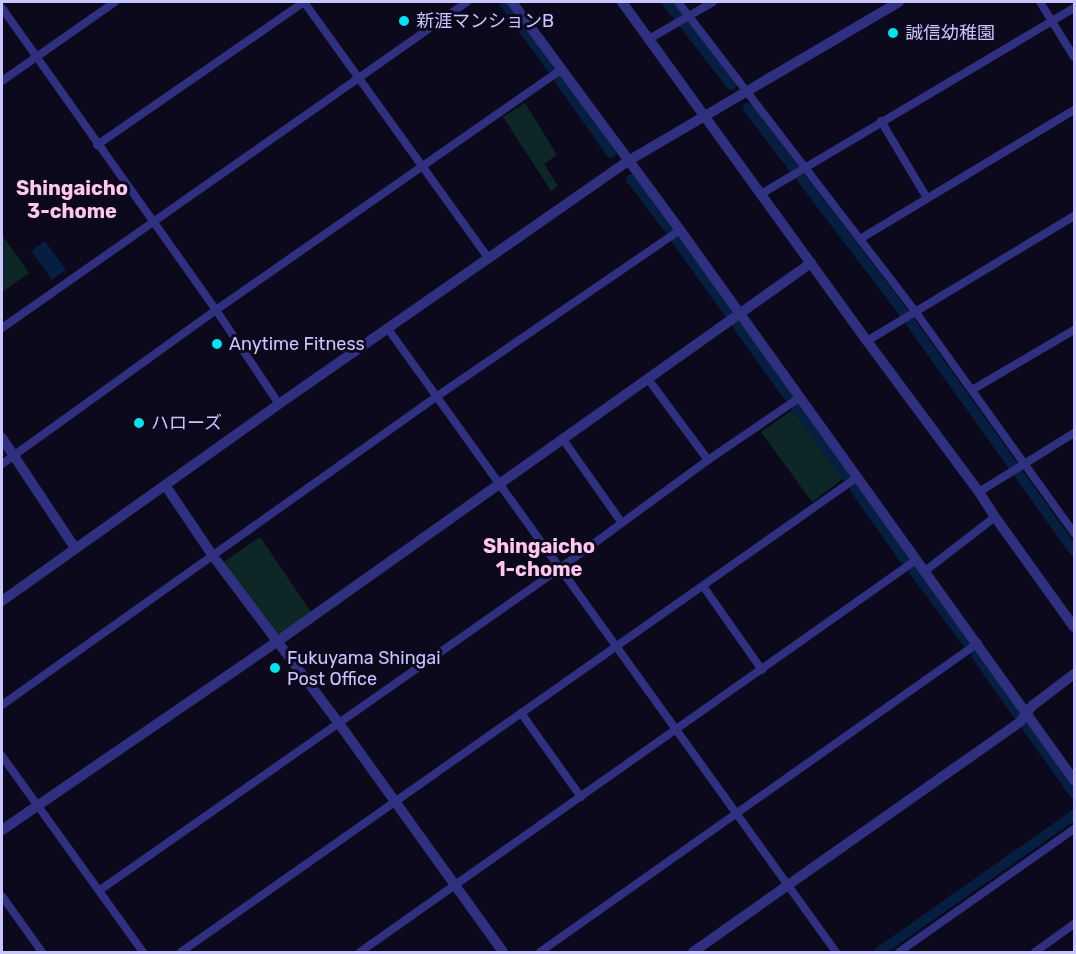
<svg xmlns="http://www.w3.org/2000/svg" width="1076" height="954" font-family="Rubik,'Noto Sans JP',sans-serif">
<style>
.green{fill:#0c2725}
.water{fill:#061e3f}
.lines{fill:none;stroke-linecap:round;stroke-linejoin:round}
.canal{stroke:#061e3f;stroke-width:10}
.minor{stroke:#303080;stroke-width:8}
.tertiary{stroke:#303080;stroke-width:10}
.poi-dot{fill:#00e3f0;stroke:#0c091d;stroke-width:2}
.labels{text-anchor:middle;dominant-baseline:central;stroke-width:6;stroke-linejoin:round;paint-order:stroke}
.poi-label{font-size:18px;fill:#c9c5ff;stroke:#0c091d;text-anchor:start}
.neighbourhood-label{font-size:20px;font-weight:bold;fill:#ffc7ed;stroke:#0c091d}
</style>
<rect width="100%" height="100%" fill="#0c091d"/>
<g class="green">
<path d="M525 103 557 155 544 164 558 186 551 191 503 117Z"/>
<path d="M2 235 29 273 2 292Z"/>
<path d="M795 408 844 478 812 502 761 432Z"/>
<path d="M260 537 311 612 275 637 222 563Z"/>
</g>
<path class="water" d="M45 241 66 270 52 280 31 251Z"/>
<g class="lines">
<g class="canal">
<path d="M504 2 552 69"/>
<path d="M667 2 731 85"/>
<path d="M559 79 611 153"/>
<path d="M748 108 901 309 1074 551"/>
<path d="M631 179 670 230"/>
<path d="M676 239 729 313"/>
<path d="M737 325 789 397"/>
<path d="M797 408 846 476"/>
<path d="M855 489 906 561"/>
<path d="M914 571 967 642"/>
<path d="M976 655 1018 715"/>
<path d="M1027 727 1074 793"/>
<path d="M879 952 1074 815"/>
</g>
<g class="minor">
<path d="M304 2 489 259"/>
<path d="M678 2 915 311 1074 533"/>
<path d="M1040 2 1074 57"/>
<path d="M2 8 216 310 279 404"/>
<path d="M649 39 713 2"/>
<path d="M2 81 115 2"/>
<path d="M881 121 927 198"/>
<path d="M97 145 304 2"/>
<path d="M761 194 1074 8"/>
<path d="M860 239 1074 110"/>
<path d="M2 328 467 2"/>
<path d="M388 329 836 952"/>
<path d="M867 341 1074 216"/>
<path d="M648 379 708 460"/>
<path d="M972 390 1074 330"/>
<path d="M562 438 622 523"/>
<path d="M2 464 216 310 562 69"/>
<path d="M979 492 1074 433"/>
<path d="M925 571 995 517"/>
<path d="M703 586 762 670"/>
<path d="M2 705 436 397 680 230"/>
<path d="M521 713 581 797"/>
<path d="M2 756 143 952"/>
<path d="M100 890 559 569 708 460 799 398"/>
<path d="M2 896 42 952"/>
<path d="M181 952 856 478"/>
<path d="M360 952 916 560"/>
<path d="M540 952 978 643"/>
<path d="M899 952 1074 829"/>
<path d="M1035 952 1074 924"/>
</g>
<g class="tertiary">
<path d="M512 2 680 230 1074 780"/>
<path d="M622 2 867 341 979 492 995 517 1074 627"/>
<path d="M2 438 75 548"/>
<path d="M165 485 213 556 338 722 503 952"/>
<path d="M2 601 279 404 628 161 899 2"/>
<path d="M2 830 278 641 811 263"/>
<path d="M693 952 1020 722 1032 706 1074 674"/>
</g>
</g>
<g class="poi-dot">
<circle cx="404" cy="21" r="6"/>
<circle cx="893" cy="33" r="6"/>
<circle cx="217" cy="344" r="6"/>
<circle cx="139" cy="423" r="6"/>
<circle cx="275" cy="668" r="6"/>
</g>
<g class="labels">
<g class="poi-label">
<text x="416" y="21">新涯マンションB</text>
<text x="905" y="33">誠信幼稚園</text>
<text x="229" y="344">Anytime Fitness</text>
<text x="151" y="423">ハローズ</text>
<text x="287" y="658">Fukuyama Shingai<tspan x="287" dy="21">Post Office</tspan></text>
</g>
<g class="neighbourhood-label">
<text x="72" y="188">Shingaicho<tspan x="72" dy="23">3-chome</tspan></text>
<text x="539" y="546">Shingaicho<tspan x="539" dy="23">1-chome</tspan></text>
</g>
</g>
<rect width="1076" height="954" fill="none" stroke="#c9c5ff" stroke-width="6"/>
</svg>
